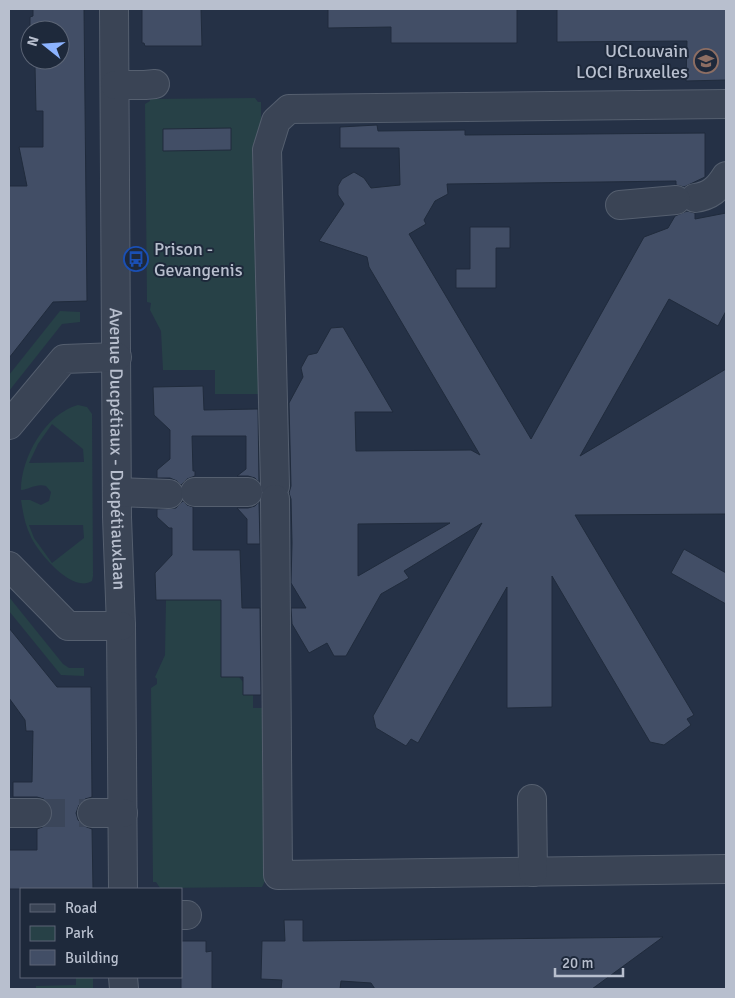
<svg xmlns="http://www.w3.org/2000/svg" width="735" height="998" font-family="Signika,sans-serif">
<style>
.green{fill:#274147;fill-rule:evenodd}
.building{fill:#424e66;stroke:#202b3c;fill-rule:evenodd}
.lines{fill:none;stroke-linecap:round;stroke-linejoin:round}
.minor-tunnel{stroke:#3b465a;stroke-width:28;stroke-dasharray:28 14;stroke-linecap:butt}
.minor-casing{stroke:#555f6f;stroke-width:30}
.minor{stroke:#3a4455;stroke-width:28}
.labels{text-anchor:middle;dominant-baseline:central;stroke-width:4;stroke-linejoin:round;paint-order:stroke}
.poi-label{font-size:18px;fill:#b8bfce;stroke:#1e293b;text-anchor:end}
.street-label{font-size:18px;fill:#b8bfce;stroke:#1e293b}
</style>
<rect width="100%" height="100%" fill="#253146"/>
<g class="green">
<path d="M255 98 258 102H261L264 394H215V370H163L161 331 150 310 151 303 147 302 145 104 150 101V99Z"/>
<path d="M60 311 80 312V322L62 324 9 391V375Z"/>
<path d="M78 405 87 407 92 414 93 576 92 581C72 594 38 552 31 537 25 525 23 513 21 500H30L41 505 49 501 51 492 46 486C37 483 30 489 21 490 21 458 45 414 78 405ZM52 424 83 449 84 462 29 463 38 444ZM29 525H83L84 538 52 563 34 538Z"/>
<path d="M9 597 63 664 69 668H84V676L61 675 9 611Z"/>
<path d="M221 598V677H239L243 682V694L253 695V708H267L265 881 262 887 160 888 156 882H153L151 688 157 684V679L155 677 165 655 166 600Z"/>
<path d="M76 977H93V989H36V986L76 985Z"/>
</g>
<g class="building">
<path d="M33 9H84L87 301 53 302 9 358V186H27L19 147H43V111H36L35 66H31V60H60V30H30V17L33 16Z"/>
<path d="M142 9H201L202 46H145L144 43H142Z"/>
<path d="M328 9H517V43H391V27L328 28Z"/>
<path d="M557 9H726V80L686 81 687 41 557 42Z"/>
<path d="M377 125 378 131 465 130V135L705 133V177L684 187 676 185V181L447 184 448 194 435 201 424 220 426 224 409 234 531 439 644 237 668 228 675 216 687 211 695 213V219L726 213V311L718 326 669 299 580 456 726 369V514L575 515 694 715 687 719 691 725 664 745 650 742 552 576V707L507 708V587L418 743 411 739 406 746 376 728 373 716 482 523 404 571 409 578 381 594 346 656H334L327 643 309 653 292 624 291 608H306L291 583 292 543 291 499 289 493 291 486 289 403 303 377 301 368 308 355 317 353 331 328 343 327 393 412H355L356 451 471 450 480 455 369 267 367 257 319 241 344 204 338 195V186L342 179 354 172 364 178 371 188 400 185 399 148H340V127ZM450 523 358 576V524Z"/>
<path d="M231 128V150L163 151V129Z"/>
<path d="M470 227H510V248H496V288H456V269H470Z"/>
<path d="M203 386 204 410 258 409 259 482 255 478 248 476H237L246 469V436H192L193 471H195V476L187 479 181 485 177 481 170 478H157V470L170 459V430L154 415 153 387Z"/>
<path d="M183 501 187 505 193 507V550H240L242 608H260L261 695H243V677H221V600H156L155 573 172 555V528H169L157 517V509L176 508Z"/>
<path d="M259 502 260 544H247V519L237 508H248L255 506Z"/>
<path d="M684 549 726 573V604L671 573Z"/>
<path d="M9 628 57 687H91L92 797 85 799 79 805 76 813 78 820 84 826 92 829 93 889H9V850H37V829L45 826 51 820 53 813 51 806 44 799 37 797H13V782H32L33 731H26L25 720 9 698Z"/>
<path d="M284 920H303V941L663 937 592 989H375L371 983 341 981 340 989H281L282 980 261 979 262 941H285Z"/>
<path d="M181 941H206V952L212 951V989H181Z"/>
</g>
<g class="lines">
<path class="minor-tunnel" d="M37 813H92"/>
<defs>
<g id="minor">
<path id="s1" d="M114 9 117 517 121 626 123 889"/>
<path d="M115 85H145L155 84"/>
<path d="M695 198C710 196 718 189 726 176"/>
<path d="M620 205 676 200"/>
<path d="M9 425 64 359 117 357"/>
<path d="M275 486 267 150 276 121 289 109 726 104"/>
<path d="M117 492 169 494"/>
<path d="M195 492H248"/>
<path d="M275 499 278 875 726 869"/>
<path d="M9 566 68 626H121"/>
<path d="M532 799 533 872"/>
<path d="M9 813H37"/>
<path d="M92 813H123"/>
<path d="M181 915H187"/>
<path d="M123 977 124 989"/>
</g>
</defs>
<use href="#minor" class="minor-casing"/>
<use href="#minor" class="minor"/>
</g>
<defs>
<symbol id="university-ring" viewBox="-11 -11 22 22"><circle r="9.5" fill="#1e293b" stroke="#8d6e63" stroke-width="1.5"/><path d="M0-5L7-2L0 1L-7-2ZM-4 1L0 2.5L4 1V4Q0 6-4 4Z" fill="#8d6e63"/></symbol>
<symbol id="bus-ring" viewBox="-11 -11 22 22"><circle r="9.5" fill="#1e293b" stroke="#1a4fb4" stroke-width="1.5"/><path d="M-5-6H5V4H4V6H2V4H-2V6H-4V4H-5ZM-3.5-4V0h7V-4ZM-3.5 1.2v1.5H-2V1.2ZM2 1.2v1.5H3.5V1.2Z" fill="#1a4fb4"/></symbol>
</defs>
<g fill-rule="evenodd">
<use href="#university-ring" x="692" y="47" width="28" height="28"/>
<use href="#bus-ring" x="122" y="245" width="28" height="28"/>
</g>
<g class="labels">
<g class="poi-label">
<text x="688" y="51">UCLouvain<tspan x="688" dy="21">LOCI Bruxelles</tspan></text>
<text x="154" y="249" text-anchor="start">Prison -<tspan x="154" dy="21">Gevangenis</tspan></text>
</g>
<g class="street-label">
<text stroke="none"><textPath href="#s1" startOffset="440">Avenue Ducpétiaux - Ducpétiauxlaan</textPath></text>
</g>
</g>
<rect width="735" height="998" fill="none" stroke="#b8bfce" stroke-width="20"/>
<rect x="20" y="888" width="162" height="90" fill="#1e293b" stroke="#5c6576"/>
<rect x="30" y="904" width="25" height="8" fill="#3a4455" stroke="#5c6576"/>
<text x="65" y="913" font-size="15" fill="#b8bfce">Road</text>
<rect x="30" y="926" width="25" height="15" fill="#274147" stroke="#5c6576"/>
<text x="65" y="938" font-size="15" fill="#b8bfce">Park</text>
<rect x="30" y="950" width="25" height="15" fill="#424e66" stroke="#5c6576"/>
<text x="65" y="963" font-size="15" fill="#b8bfce">Building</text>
<g transform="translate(45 45) rotate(287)"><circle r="24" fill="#1e293b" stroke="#5c6576"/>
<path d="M0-4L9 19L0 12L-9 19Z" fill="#8cb3ff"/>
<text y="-8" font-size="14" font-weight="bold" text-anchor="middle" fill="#b8bfce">N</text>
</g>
<path d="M555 968v8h68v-8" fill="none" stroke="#b8bfce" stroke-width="2.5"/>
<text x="562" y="968" font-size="15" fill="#b8bfce" stroke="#1e293b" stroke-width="4" paint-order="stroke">20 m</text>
</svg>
